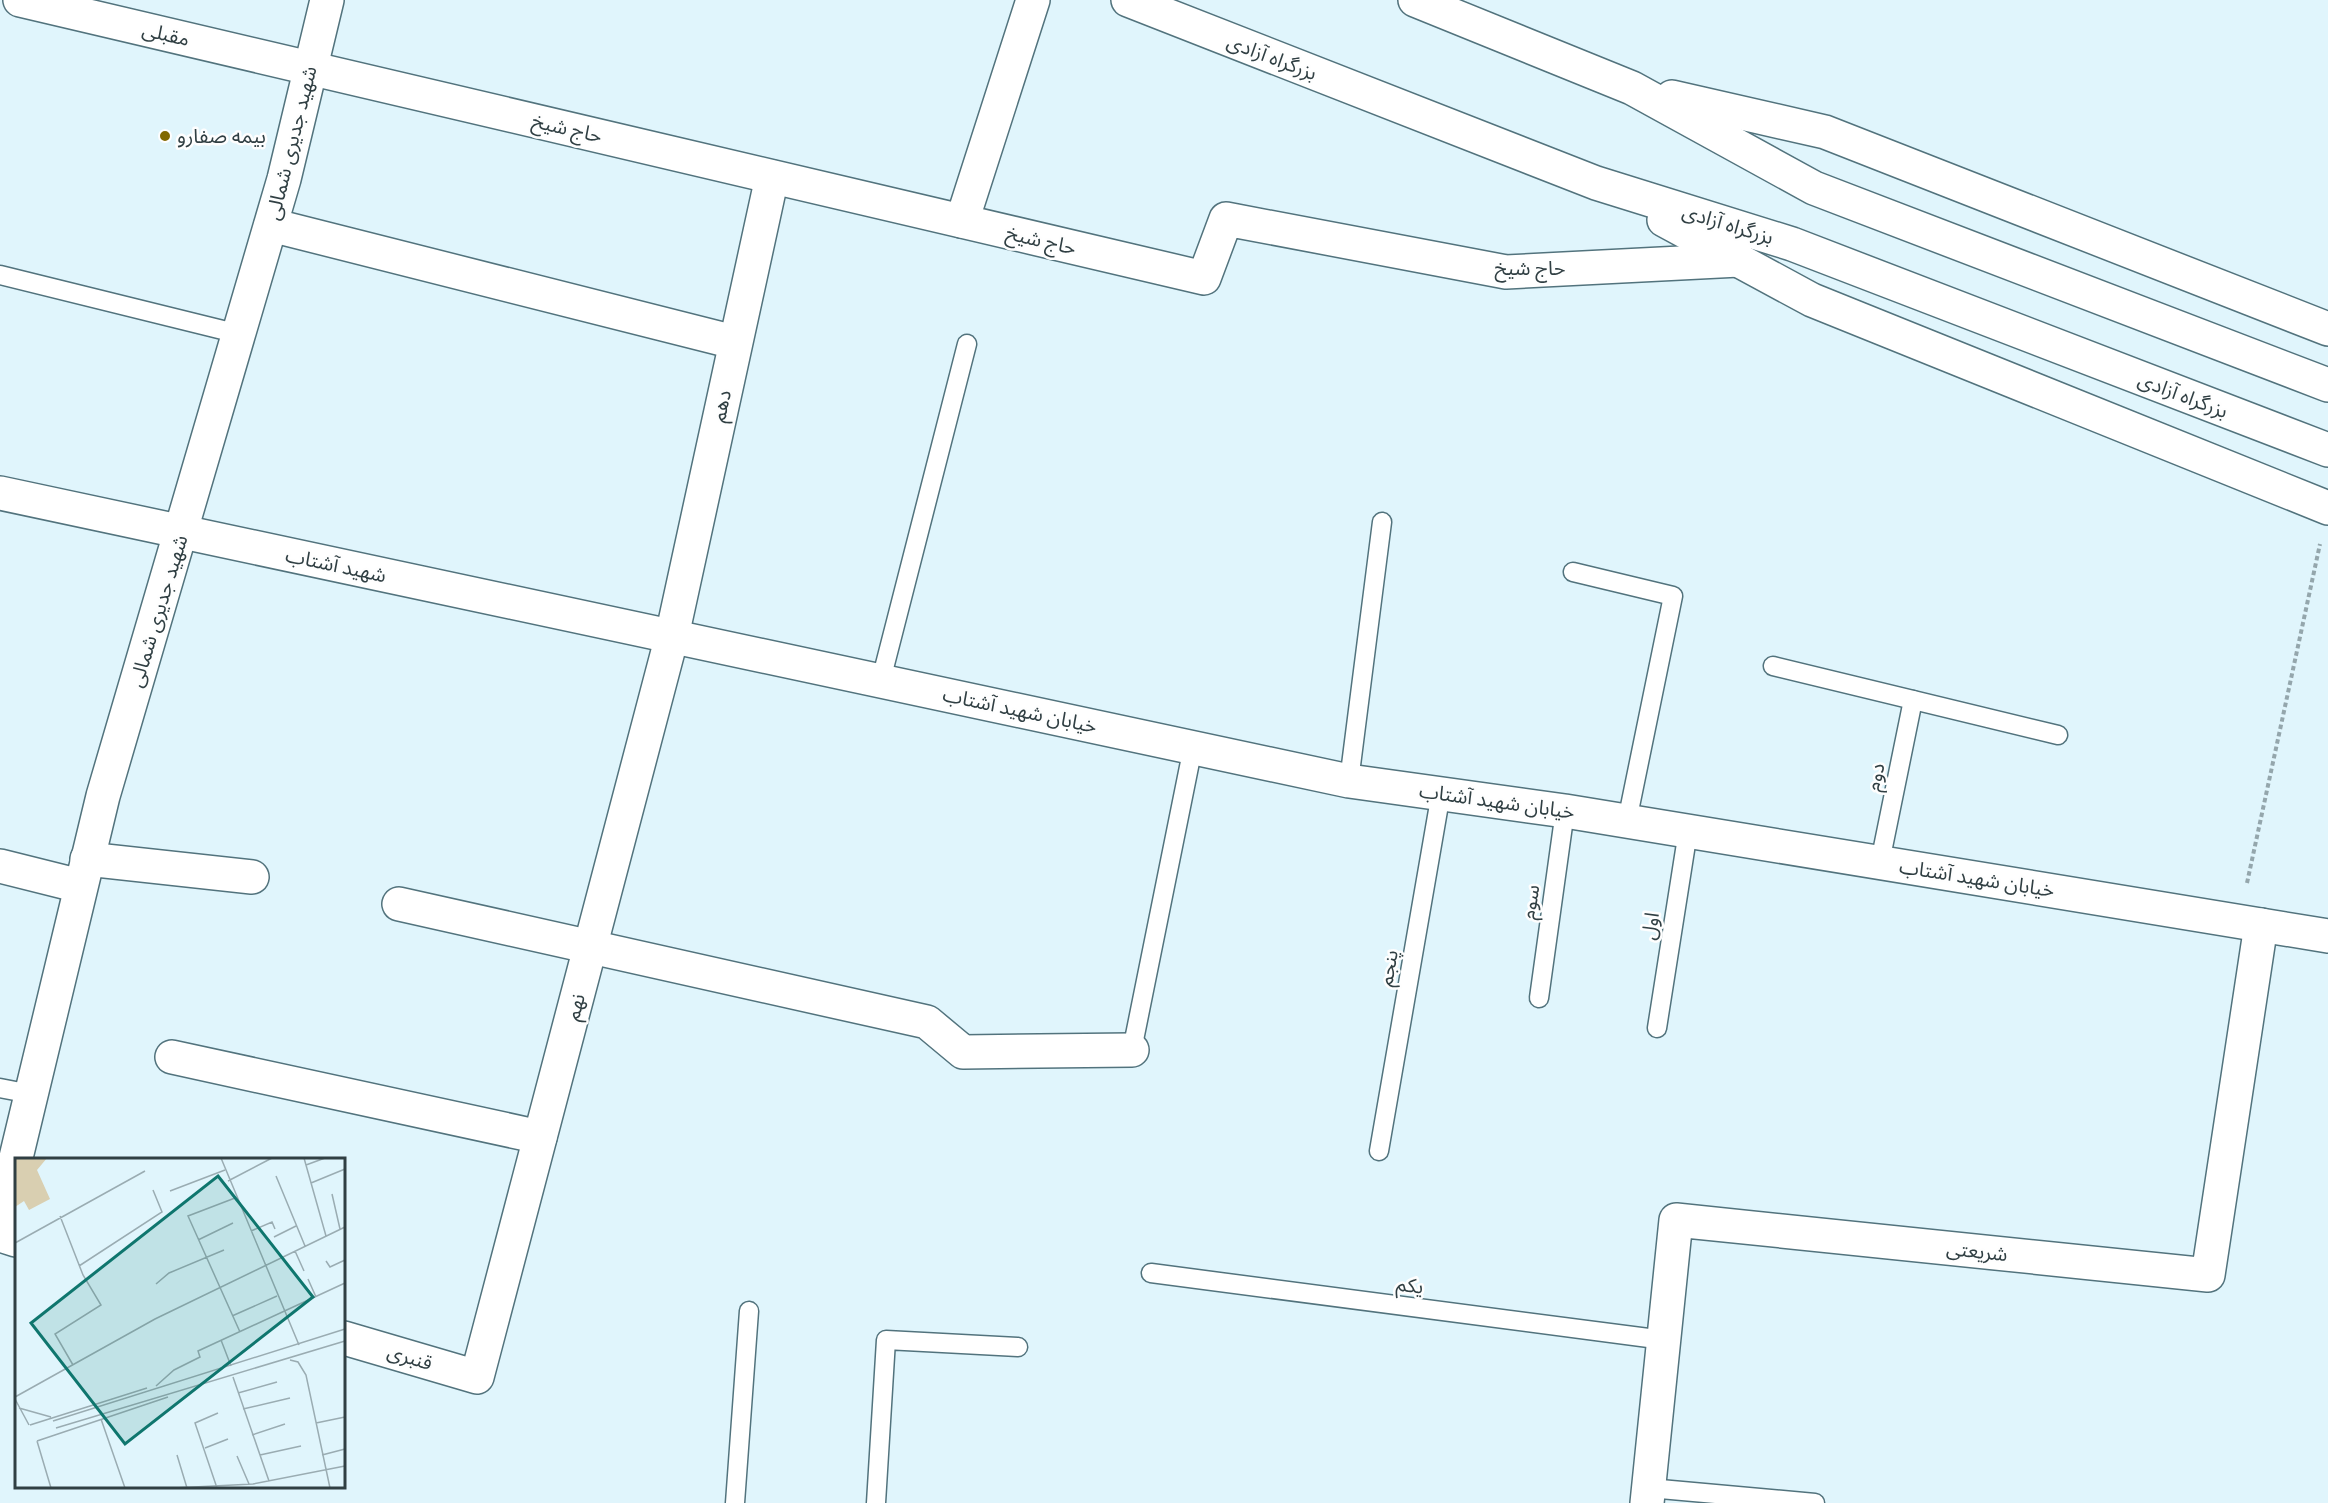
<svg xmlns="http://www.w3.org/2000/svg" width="2328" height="1503" font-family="'Fira Sans Condensed','Noto Sans Arabic',sans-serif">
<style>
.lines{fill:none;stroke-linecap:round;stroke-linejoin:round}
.lane-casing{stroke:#52737d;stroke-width:21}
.street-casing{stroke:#52737d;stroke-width:36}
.secondary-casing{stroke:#52737d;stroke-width:36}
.highway-casing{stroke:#52737d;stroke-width:36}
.path{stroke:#94a6ac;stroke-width:4;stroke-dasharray:4.5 3;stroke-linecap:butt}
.lane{stroke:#fff;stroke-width:18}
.street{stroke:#fff;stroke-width:33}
.secondary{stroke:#fff;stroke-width:33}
.highway{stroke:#fff;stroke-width:33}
.poi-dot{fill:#816800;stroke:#fefefe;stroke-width:2}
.labels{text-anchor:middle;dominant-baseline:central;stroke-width:5;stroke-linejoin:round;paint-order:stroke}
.street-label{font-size:20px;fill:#303f43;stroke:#fefefe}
.poi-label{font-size:20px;fill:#303f43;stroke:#fefefe;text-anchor:start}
.inset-road{fill:none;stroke:#9aacb2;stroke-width:1.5}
.view{fill:#0f766e;fill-opacity:0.15;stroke:#0f766e;stroke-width:3}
.inset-edge{fill:none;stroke:#303f43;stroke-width:3}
</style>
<rect width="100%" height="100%" fill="#e0f5fc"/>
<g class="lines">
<defs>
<g id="lane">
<path d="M0 275 239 334"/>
<path d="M1573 572 1673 596 1627 821"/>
<path d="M1773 666 2058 735"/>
<path d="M881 680 967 344"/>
<path d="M1349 781 1382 522"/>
<path d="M1880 862 1913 700"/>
<path d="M1539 998 1565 811"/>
<path d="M1657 1028 1688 831"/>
<path d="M1132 1050 1193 747"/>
<path d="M0 1088 31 1094"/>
<path d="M1379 1151 1441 793"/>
<path d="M1151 1273 1664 1340"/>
<path d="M1649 1488 1815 1503"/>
<path d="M735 1503 749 1311"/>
<path d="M876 1503 886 1340 1018 1347"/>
</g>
<g id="street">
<path d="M20 0 1204 278 1226 219 1506 272 1739 260"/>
<path d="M962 221 1033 0"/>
<path d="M271 225 734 342"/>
<path d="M0 493 1349 781 1565 811 2328 936"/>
<path d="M87 859 252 877"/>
<path d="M0 866 80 886"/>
<path d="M399 904 927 1022 963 1052 1132 1050"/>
<path d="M172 1057 540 1137"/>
<path d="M0 1235 16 1240"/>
<path d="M344 1338 477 1377 672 636 772 177"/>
<path d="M1647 1503 1676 1220 2208 1275 2261 925"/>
</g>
<path id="secondary" d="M0 1224 103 796 284 179 327 0"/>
<g id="highway">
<path d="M1128 0 1596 183 1792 244 2328 450"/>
<path d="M1415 0 1632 88 1814 188 2328 385"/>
<path d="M1672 97 1825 132 2328 329"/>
<path d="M1664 220 1812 300 2328 508"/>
</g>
</defs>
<use href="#lane" class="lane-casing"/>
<use href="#street" class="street-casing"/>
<use href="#secondary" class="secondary-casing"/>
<use href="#highway" class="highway-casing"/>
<path class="path" d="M2247 883 2320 544"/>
<use href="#lane" class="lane"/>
<use href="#street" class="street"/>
<use href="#secondary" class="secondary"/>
<use href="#highway" class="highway"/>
</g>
<circle class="poi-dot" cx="165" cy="136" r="6"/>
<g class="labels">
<g class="street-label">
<text transform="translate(166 34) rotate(13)">مقبلی</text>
<text transform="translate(1272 57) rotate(21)">بزرگراه آزادی</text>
<text transform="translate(567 128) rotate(13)">حاج شیخ</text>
<text transform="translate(291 143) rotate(-76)">شهید جدیری شمالی</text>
<text transform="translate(1728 224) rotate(17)">بزرگراه آزادی</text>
<text transform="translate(1041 240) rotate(13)">حاج شیخ</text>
<text x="1530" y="268">حاج شیخ</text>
<text transform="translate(2183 395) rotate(21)">بزرگراه آزادی</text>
<text transform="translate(721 406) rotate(-78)">دهم</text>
<text transform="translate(336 565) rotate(12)">شهید آشتاب</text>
<text transform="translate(158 611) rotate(-73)">شهید جدیری شمالی</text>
<text transform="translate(1020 710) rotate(12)">خیابان شهید آشتاب</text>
<text transform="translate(1875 777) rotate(-78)">دوم</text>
<text transform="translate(1497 801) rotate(8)">خیابان شهید آشتاب</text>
<text transform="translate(1977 878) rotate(9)">خیابان شهید آشتاب</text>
<text transform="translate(1530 902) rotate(-82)">سوم</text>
<text transform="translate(1650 926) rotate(-81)">اول</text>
<text transform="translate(1388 968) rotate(-80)">پنجم</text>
<text transform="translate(575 1007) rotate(-75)">نهم</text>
<text transform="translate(1977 1251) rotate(6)">شریعتی</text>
<text transform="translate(1410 1285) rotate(7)">یکم</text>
<text transform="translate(410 1357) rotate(17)">قنبری</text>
</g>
<g class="poi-label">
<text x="177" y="136">بیمه صفارو</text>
</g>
</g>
<g transform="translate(15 1158)">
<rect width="330" height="330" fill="#e0f5fc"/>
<path d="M0 0H32L22 12 35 41 14 52 9 43 0 49Z" fill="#d9cfb1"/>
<path class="inset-road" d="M206 0 284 187M289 0 311 78M291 7 310 0M261 18 290 88M213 23 257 0M296 25 330 11M155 33 210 12M317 36 325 71M220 40 173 58 225 174M45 58 68 117 86 147 40 176 58 207M236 73 257 64 260 71M259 79 281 68M183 82 218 65M0 85 130 13M280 93 289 113M311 103 315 109 330 102M64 108 147 54 138 32M293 121 301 139M141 126 154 115 209 92M217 158 262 138M206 182 216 208M275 202 283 204 291 217 315 330M218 219 254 323M141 228 159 212 185 199 183 193 330 125M223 235 262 224M0 239 140 161 330 69M0 241 14 267M4 250 36 259M228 251 275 240M86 261 110 330M38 263 330 171M301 265 330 259M15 267 132 230M41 270 330 183M237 277 270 266M22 283 36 330M22 283 153 239M190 290 213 281M162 297 172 330M245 297 286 288M307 297 330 291M222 298 234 326M159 330 238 326 330 308M202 330 180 265 203 255"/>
<path class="view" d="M203 18 298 139 110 286 16 165Z"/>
<rect width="330" height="330" class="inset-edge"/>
</g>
</svg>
